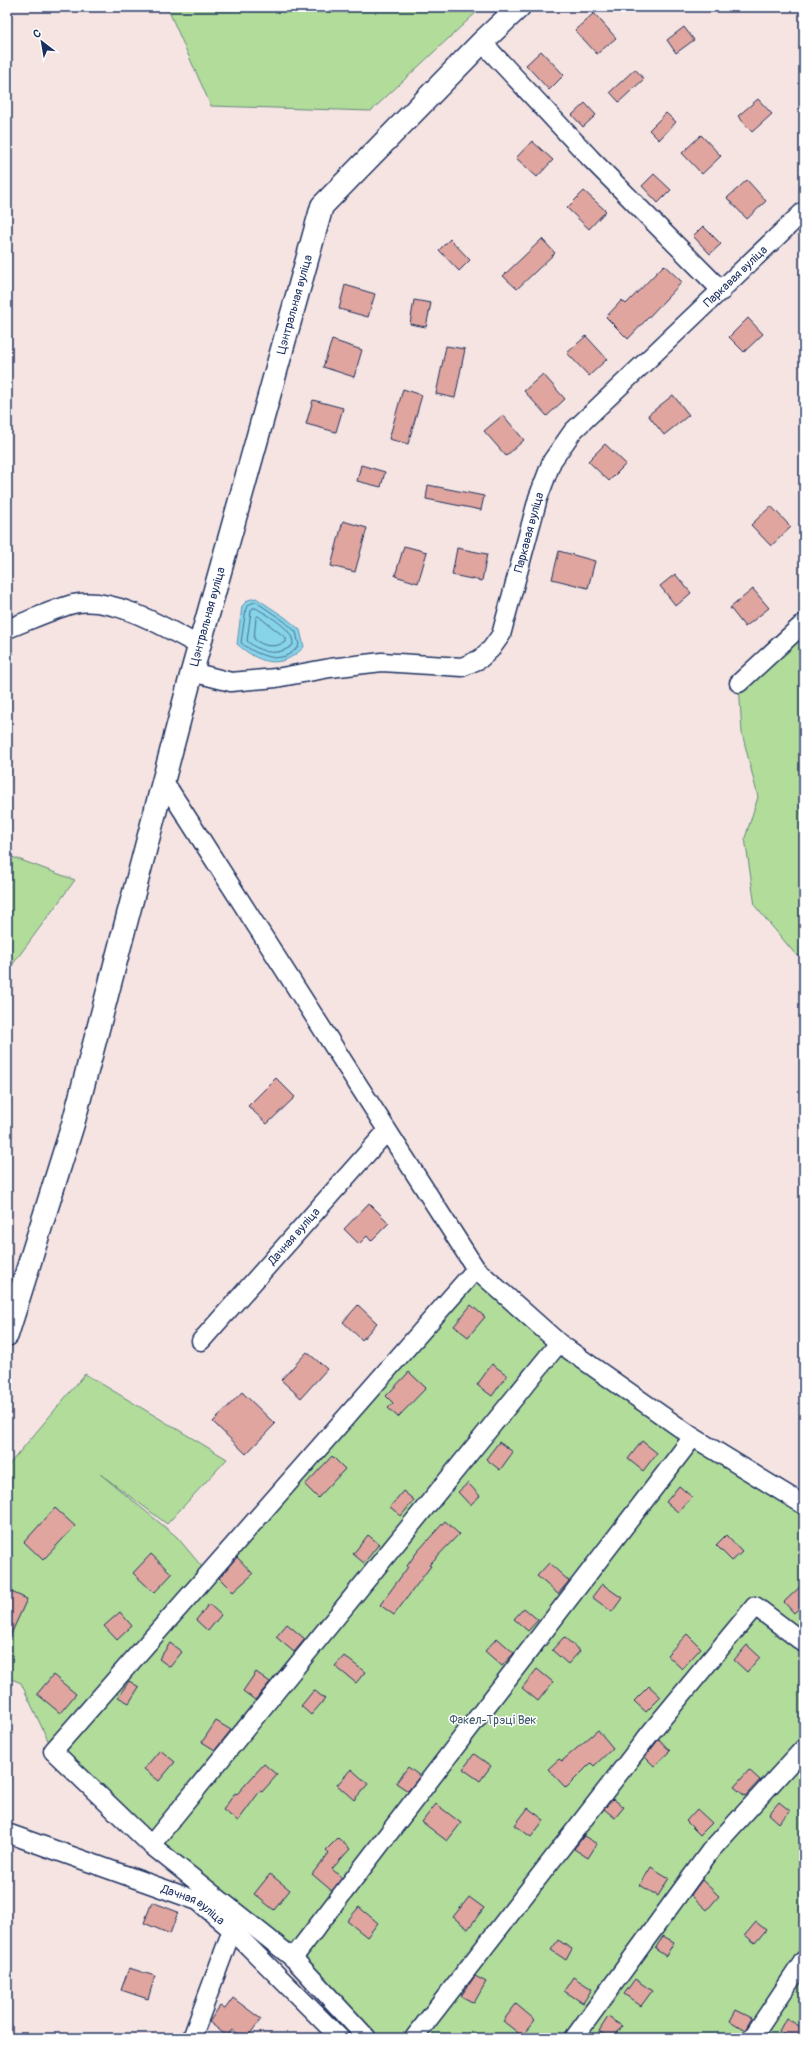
<svg xmlns="http://www.w3.org/2000/svg" width="811" height="2045" font-family="Pangolin,sans-serif">
<style>
.green{fill:#b1dc9a;stroke:#66867c}
.water{fill:#87d3e8;stroke:#5c91b1}
.lines{fill:none;stroke-linecap:round;stroke-linejoin:round}
.shore{stroke:#467195;stroke-width:1}
.building{fill:#dfa59e;stroke:#1b2f5e}
.street-casing{stroke:#1b2f5e;stroke-width:21}
.secondary-casing{stroke:#1b2f5e;stroke-width:25}
.street{stroke:#fff;stroke-width:18}
.secondary{stroke:#fff;stroke-width:22}
.labels{text-anchor:middle;dominant-baseline:central;stroke-width:3;stroke-linejoin:round;paint-order:stroke}
.street-label{font-size:12px;fill:#1b2f5e;stroke:#fff}
.park-label{font-size:12px;fill:#405a6d;stroke:#fff}
</style>
<rect width="100%" height="100%" fill="#f5e4e2"/>
<filter id="ink" filterUnits="userSpaceOnUse"><feTurbulence type="fractalNoise" baseFrequency=".025" numOctaves="2"/><feDisplacementMap in="SourceGraphic" scale="8" xChannelSelector="R" yChannelSelector="G"/><feConvolveMatrix kernelMatrix="1 2 1 2 8 2 1 2 1" color-interpolation-filters="sRGB"/></filter>
<g filter="url(#ink)">
<g class="green">
<path d="M167 7H482L371 111 211 106Z"/>
<path d="M804 623V957L796 955 755 906 745 838 758 797 742 733 739 683Z"/>
<path d="M7 855 75 880 7 972Z"/>
<path d="M476 1269 559 1343 804 1505V2038H367L53 1751 21 1683 7 1677V1467L85 1374 227 1459 167 1524 99 1473 177 1537 208 1574Z"/>
</g>
<path class="water" d="M256 598 286 618 300 630 304 647C280 671 259 663 237 644L242 606 248 600Z"/>
<g class="lines">
<g class="shore">
<path d="M256 602 284 621 296 632 299 645C284 667 258 656 241 643L246 608 250 604Z"/>
<path d="M253 608H256C268 616 294 628 293 645 277 657 261 653 247 641L251 611Z"/>
<path d="M258 616 286 638V642C274 648 264 647 254 639L256 618Z"/>
</g>
</g>
<g class="building">
<path d="M594 13 616 38 597 54 575 30Z"/>
<path d="M684 27 694 40 676 53 667 40Z"/>
<path d="M541 51 564 75 549 90 526 65Z"/>
<path d="M635 69 644 79 619 102 610 92Z"/>
<path d="M758 99 772 114 752 132 738 116Z"/>
<path d="M585 103 596 115 583 127 572 115Z"/>
<path d="M666 113 676 122 659 140 649 130Z"/>
<path d="M701 135 721 156 702 174 682 153Z"/>
<path d="M532 141 553 160 537 177 516 158Z"/>
<path d="M654 174 671 190 658 203 642 186Z"/>
<path d="M747 180 766 201 747 219 727 198Z"/>
<path d="M584 191 606 211 589 229 567 208Z"/>
<path d="M703 226 721 244 710 254 693 236Z"/>
<path d="M450 239 470 260 459 271 439 250Z"/>
<path d="M542 239 555 253 517 289 503 276Z"/>
<path d="M664 265 682 282 628 339 606 317 622 300 626 304Z"/>
<path d="M345 285 375 294 368 317 339 309Z"/>
<path d="M414 300 431 303 426 327 410 324Z"/>
<path d="M748 318 763 334 744 352 729 337Z"/>
<path d="M586 336 607 359 589 376 567 353Z"/>
<path d="M332 340 362 350 354 377 323 367Z"/>
<path d="M446 346 465 349 455 398 436 394Z"/>
<path d="M543 374 565 399 547 416 524 391Z"/>
<path d="M403 389 422 395 408 444 389 439Z"/>
<path d="M673 395 689 415 664 435 648 415Z"/>
<path d="M313 400 343 408 336 432 306 424Z"/>
<path d="M503 415 524 440 506 456 484 431Z"/>
<path d="M605 444 626 464 609 481 588 461Z"/>
<path d="M361 465 385 472 381 487 357 481Z"/>
<path d="M428 485 484 496 481 510 426 499Z"/>
<path d="M771 506 791 527 771 546 751 525Z"/>
<path d="M343 521 367 528 355 572 331 566Z"/>
<path d="M404 546 427 552 418 583 395 576Z"/>
<path d="M457 548 487 554 482 581 452 575Z"/>
<path d="M559 551 595 561 588 588 552 579Z"/>
<path d="M675 574 691 593 676 606 660 586Z"/>
<path d="M753 589 769 608 745 627 730 608Z"/>
<path d="M276 1078 295 1097 267 1124 248 1106Z"/>
<path d="M369 1203 389 1223 371 1241 367 1236 359 1244 344 1229Z"/>
<path d="M358 1305 377 1323 362 1340 343 1322Z"/>
<path d="M471 1305 485 1317 468 1337 454 1326Z"/>
<path d="M307 1352 327 1369 301 1398 281 1380Z"/>
<path d="M492 1364 507 1375 492 1396 477 1385Z"/>
<path d="M409 1372 426 1388 398 1417 388 1408 393 1403 386 1396Z"/>
<path d="M242 1392 275 1424 246 1454 213 1422Z"/>
<path d="M642 1441 657 1453 643 1471 628 1459Z"/>
<path d="M499 1442 513 1452 500 1470 486 1459Z"/>
<path d="M332 1456 345 1469 318 1498 305 1485Z"/>
<path d="M468 1483 480 1496 470 1505 458 1492Z"/>
<path d="M679 1486 692 1497 678 1512 666 1502Z"/>
<path d="M403 1491 414 1500 401 1516 390 1507Z"/>
<path d="M55 1508 75 1526 43 1560 24 1542Z"/>
<path d="M445 1521 459 1534 429 1565 431 1566 394 1615 380 1605 408 1567 407 1566 417 1552Z"/>
<path d="M368 1535 379 1544 364 1563 353 1554Z"/>
<path d="M726 1535 742 1552 732 1561 716 1545Z"/>
<path d="M151 1554 172 1574 154 1593 133 1573Z"/>
<path d="M237 1557 253 1574 233 1592 219 1578Z"/>
<path d="M549 1563 569 1581 558 1594 537 1576Z"/>
<path d="M804 1583V1603L794 1613 784 1602Z"/>
<path d="M602 1584 622 1598 612 1612 592 1597Z"/>
<path d="M7 1590 27 1599 7 1643Z"/>
<path d="M209 1604 221 1615 208 1631 196 1620Z"/>
<path d="M524 1608 538 1620 528 1631 514 1619Z"/>
<path d="M120 1612 132 1626 117 1640 104 1626Z"/>
<path d="M287 1624 305 1639 294 1652 276 1637Z"/>
<path d="M687 1634 701 1648 682 1669 667 1655Z"/>
<path d="M564 1637 580 1651 568 1664 552 1650Z"/>
<path d="M497 1638 514 1653 502 1666 485 1651Z"/>
<path d="M170 1643 182 1652 170 1667 159 1659Z"/>
<path d="M747 1645 760 1657 747 1672 734 1660Z"/>
<path d="M344 1656 365 1672 356 1683 335 1666Z"/>
<path d="M537 1669 553 1682 538 1701 522 1688Z"/>
<path d="M256 1672 270 1682 255 1700 243 1691Z"/>
<path d="M53 1675 76 1694 60 1713 37 1694Z"/>
<path d="M129 1681 139 1687 129 1703 118 1697Z"/>
<path d="M649 1686 661 1697 646 1712 634 1701Z"/>
<path d="M314 1690 325 1699 311 1715 301 1706Z"/>
<path d="M216 1721 231 1730 215 1750 202 1742Z"/>
<path d="M598 1730 613 1748 594 1766 591 1763 566 1788 548 1769 559 1759 562 1761Z"/>
<path d="M659 1739 670 1751 654 1766 645 1757Z"/>
<path d="M160 1750 175 1762 159 1781 144 1769Z"/>
<path d="M474 1754 491 1766 480 1781 463 1769Z"/>
<path d="M264 1764 277 1775 262 1792 260 1791 238 1821 223 1810 235 1793 237 1794Z"/>
<path d="M408 1767 420 1776 408 1791 396 1783Z"/>
<path d="M351 1769 368 1784 354 1800 337 1785Z"/>
<path d="M749 1770 760 1780 745 1796 734 1787Z"/>
<path d="M613 1799 624 1807 615 1818 604 1809Z"/>
<path d="M779 1802 790 1811 779 1823 769 1814Z"/>
<path d="M436 1804 461 1823 447 1841 422 1822Z"/>
<path d="M528 1808 544 1820 531 1837 515 1825Z"/>
<path d="M697 1809 712 1823 700 1835 686 1821Z"/>
<path d="M584 1836 597 1844 588 1858 574 1849Z"/>
<path d="M338 1838 350 1849 332 1869 342 1878 332 1891 312 1874 329 1853 326 1850Z"/>
<path d="M651 1867 669 1878 658 1896 640 1885Z"/>
<path d="M270 1874 290 1890 274 1910 254 1894Z"/>
<path d="M702 1880 719 1896 707 1910 691 1895Z"/>
<path d="M469 1897 484 1908 468 1929 453 1917Z"/>
<path d="M152 1902 178 1912 170 1934 144 1923Z"/>
<path d="M359 1907 378 1923 367 1937 347 1921Z"/>
<path d="M756 1922 766 1930 755 1943 745 1935Z"/>
<path d="M663 1936 674 1942 666 1956 655 1949Z"/>
<path d="M558 1940 572 1949 566 1960 551 1950Z"/>
<path d="M129 1968 155 1976 148 1999 121 1990Z"/>
<path d="M475 1976 486 1982 474 2003 461 1996Z"/>
<path d="M573 1977 592 1989 583 2003 564 1991Z"/>
<path d="M635 1979 652 1991 641 2006 624 1994Z"/>
<path d="M233 1998 261 2019 247 2038H243L232 2030 227 2036 209 2022 220 2006 225 2009Z"/>
<path d="M516 2004 535 2020 522 2036 503 2021Z"/>
<path d="M736 2010 752 2018 745 2030 730 2021Z"/>
<path d="M608 2017 622 2026 614 2038H610L599 2031Z"/>
<path d="M786 2018 804 2029 800 2038H790L779 2031Z"/>
</g>
<g class="lines">
<defs>
<g id="street">
<path d="M482 42 591 159 722 291"/>
<path d="M7 629C28 621 51 610 73 604 113 595 166 628 200 646"/>
<path id="s1" d="M192 672 231 682 276 678 330 668 382 662 462 667 480 659 491 649 501 635 538 498 552 461 573 431 804 211"/>
<path d="M739 683 804 623"/>
<path d="M165 783 476 1269 559 1343 693 1437 804 1505"/>
<path id="s2" d="M201 1341 387 1131"/>
<path id="s3" d="M7 1833 198 1901 232 1930 340 2038"/>
<path d="M151 1845 559 1343"/>
<path d="M293 1958 693 1437"/>
<path d="M192 2038 232 1930"/>
<path d="M367 2038 293 1958 151 1845 53 1751 476 1269"/>
<path d="M414 2038 651 1732 755 1606 804 1643"/>
<path d="M574 2038 711 1850 804 1748"/>
<path d="M752 2038 804 1960"/>
</g>
<g id="secondary">
<path id="s4" d="M7 1335 73 1124 192 672 322 206 482 42 519 7"/>
</g>
</defs>
<use href="#street" class="street-casing"/>
<use href="#secondary" class="secondary-casing"/>
<use href="#street" class="street"/>
<use href="#secondary" class="secondary"/>
</g>
</g>
<g class="labels">
<g class="street-label">
<text stroke="none"><textPath href="#s1" startOffset="767">Паркавая вуліца</textPath></text>
<text stroke="none"><textPath href="#s4" startOffset="1070">Цэнтральная вуліца</textPath></text>
<text stroke="none"><textPath href="#s1" startOffset="431">Паркавая вуліца</textPath></text>
<text stroke="none"><textPath href="#s4" startOffset="746">Цэнтральная вуліца</textPath></text>
<text stroke="none"><textPath href="#s2" startOffset="140">Дачная вуліца</textPath></text>
<text stroke="none"><textPath href="#s3" startOffset="200">Дачная вуліца</textPath></text>
</g>
<g class="park-label">
<text x="493" y="1720">Факел-Трэці Век</text>
</g>
</g>
<rect width="811" height="2045" fill="none" stroke="#fff" stroke-width="24"/>
<rect x="12" y="12" width="787" height="2021" fill="none" stroke="#1b2f5e" stroke-width="1.5" filter="url(#ink)"/>
<g transform="translate(42 42) rotate(329)" stroke="#ffffff" stroke-width="3" paint-order="stroke">
<path d="M0-3L7 15L0 10L-7 15Z" fill="#1b2f5e"/>
<text y="-6" font-size="11" font-weight="bold" text-anchor="middle" fill="#1b2f5e">С</text>
</g>
</svg>
